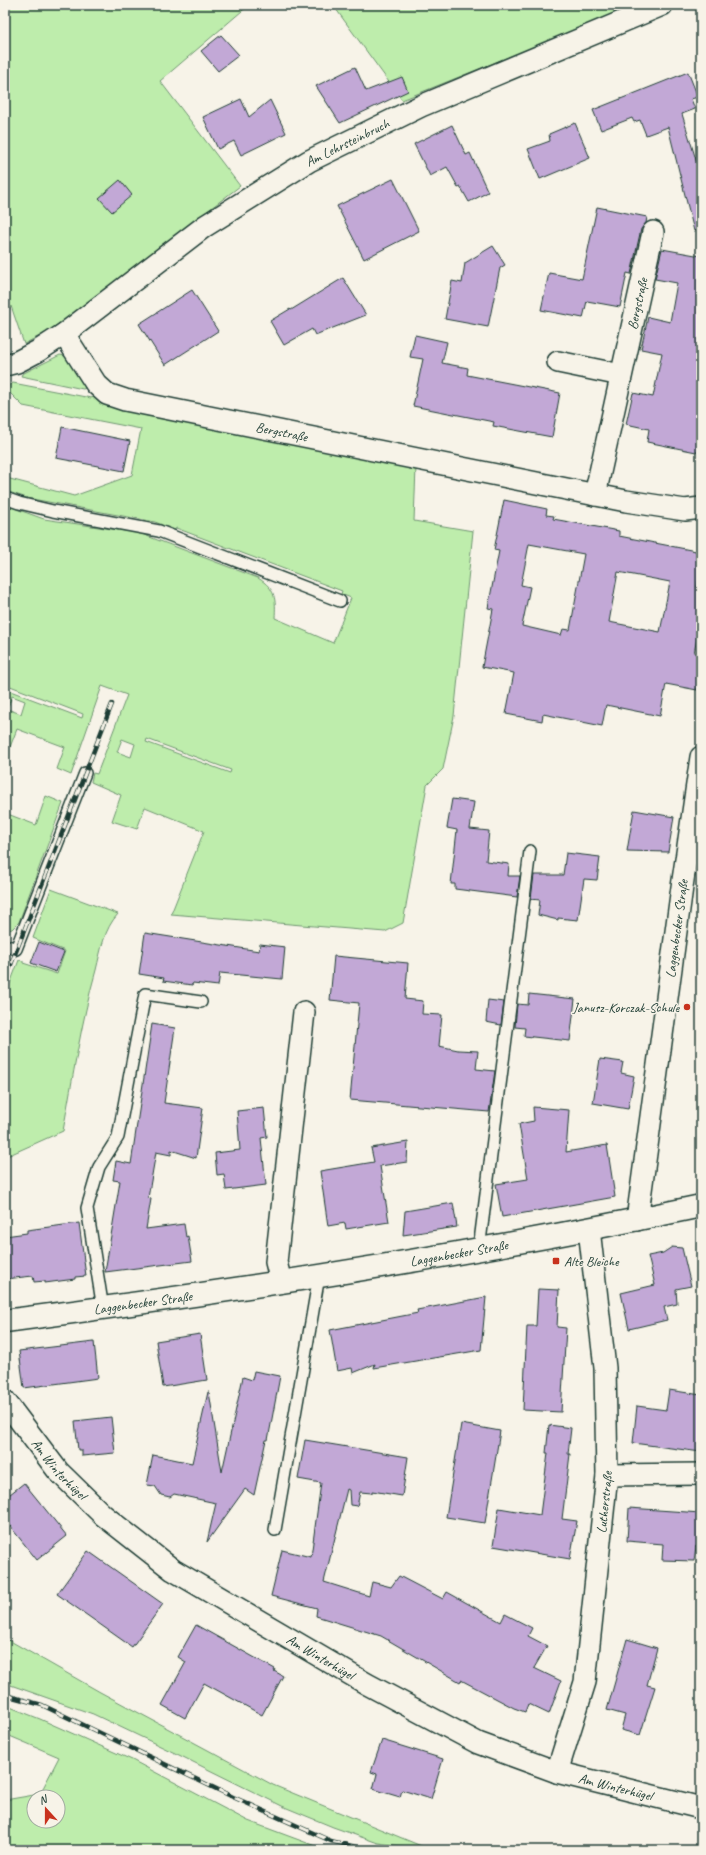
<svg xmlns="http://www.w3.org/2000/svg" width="706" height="1855" font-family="Caveat,sans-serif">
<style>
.green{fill:#beedac;stroke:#6e9570;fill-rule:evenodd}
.building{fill:#c2a8d6;stroke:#1f3d34;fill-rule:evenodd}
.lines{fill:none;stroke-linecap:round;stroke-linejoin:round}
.service-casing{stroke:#1f3d34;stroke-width:14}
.minor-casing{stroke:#1f3d34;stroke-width:24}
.tertiary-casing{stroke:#1f3d34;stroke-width:25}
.service{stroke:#f7f3e8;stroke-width:11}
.minor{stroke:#f7f3e8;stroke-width:21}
.tertiary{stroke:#f7f3e8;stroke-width:22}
.rail-casing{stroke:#1f3d34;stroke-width:4.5}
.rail{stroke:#f7f3e8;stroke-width:3;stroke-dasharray:9;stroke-linecap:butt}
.poi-dot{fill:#c8321e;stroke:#f7f3e8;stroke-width:1.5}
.labels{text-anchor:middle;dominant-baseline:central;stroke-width:3;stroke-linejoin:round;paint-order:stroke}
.street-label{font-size:14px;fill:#1f3d34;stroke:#f7f3e8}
.poi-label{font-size:14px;fill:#1f3d34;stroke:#f7f3e8;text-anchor:end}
</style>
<rect width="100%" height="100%" fill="#f7f3e8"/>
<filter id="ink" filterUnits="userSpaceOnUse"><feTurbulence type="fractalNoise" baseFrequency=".025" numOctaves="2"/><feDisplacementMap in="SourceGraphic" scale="8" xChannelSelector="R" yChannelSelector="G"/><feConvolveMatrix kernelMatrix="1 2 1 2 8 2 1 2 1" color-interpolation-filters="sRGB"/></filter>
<g filter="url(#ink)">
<g class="green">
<path d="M5 5H249L160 81 240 186 53 329 24 344 11 306 5 317Z"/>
<path d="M333 5H638L402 100Z"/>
<path d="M60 355 65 356 71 361 86 388 83 389 21 376 22 374Z"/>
<path d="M13 383 91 398 95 396 142 412 143 415 416 467 414 521 473 531 454 716 443 769 427 785 403 923 385 932 171 914 204 831 145 807 137 829 112 821 121 795 91 782 93 773 97 774 127 695 102 686 71 775 57 769 65 747 17 729 5 760V689L82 718 83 714 5 684V505L44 519 139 533 258 578C276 589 276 599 275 618L333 643 351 598 341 594 342 591 176 528 175 530 155 522 27 498 9 492 5 488V474L10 479 74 496 132 475 141 429 23 406 8 391 9 385ZM12 696 25 701 21 714 7 709ZM122 739 135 744 131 757 117 752ZM147 739 231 770 230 773 146 742Z"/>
<path d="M46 796 63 803 19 922 12 929 5 931V813L36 825Z"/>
<path d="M51 889 118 914C104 929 101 950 96 970 81 1023 73 1077 63 1131L5 1157V997L19 960 23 961V963L57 974 65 951 33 938Z"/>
<path d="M5 1638 100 1692 273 1785 431 1850 378 1843 333 1827 282 1806 179 1755 93 1714 5 1683Z"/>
<path d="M5 1705 40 1719 132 1760 248 1821 326 1850H5V1800L40 1794 59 1757 5 1734ZM34 1797H58V1821H34Z"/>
</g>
<g class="building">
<path d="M221 35 239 55 218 71 201 51Z"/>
<path d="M355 67 366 91 402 77 408 91 340 123 316 86Z"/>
<path d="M688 72 698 97 691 99 695 109 682 114 701 176V230L694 231 668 127 646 135 640 120 634 122 632 118 601 130 593 110Z"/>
<path d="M241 99 249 117 270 100 286 133 241 155 234 141 218 149 203 117Z"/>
<path d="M575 123 590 158 540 179 528 149 550 141 549 134Z"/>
<path d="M452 125 466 155 470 153 488 192 469 202 460 186 458 187 447 167 430 176 414 144Z"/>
<path d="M393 179 419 231 364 259 337 206Z"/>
<path d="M120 180 132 195 112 212 99 198Z"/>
<path d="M597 207 647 217 646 223 641 229 631 274 627 273 620 307 587 301 583 318 541 310 549 273 582 279Z"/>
<path d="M493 246 505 265 500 268 488 327 445 319 452 281 462 283 465 263Z"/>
<path d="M662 249 701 256V453L647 442 649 429 626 424 633 393 653 397 662 353 641 349 648 317 670 322 677 283 655 279Z"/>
<path d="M343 278 366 315 315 335 312 329 284 345 270 321 290 309 291 310Z"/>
<path d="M192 290 218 331 165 365 139 324Z"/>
<path d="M415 335 447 342 442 363 468 368 467 375 560 393 552 437 493 426 494 422 413 406 423 359 410 357Z"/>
<path d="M62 427 130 441 124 471 56 458Z"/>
<path d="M504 500 547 509 546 515 554 516 553 519 619 531V536L701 552V567L697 587 701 588V619L694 653 701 654V670L697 690 666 684 660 716 606 705 602 726 543 714 542 721 506 714 514 673 482 667 493 609 488 608 499 551 494 550ZM529 544 584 554 570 630 563 629 561 635 522 626 530 587 521 585ZM618 572 670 582 660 632 609 622Z"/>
<path d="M452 799 474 802 470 829 489 831 486 861 509 864 508 876H520L517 897 455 889V884H451L457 830 447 828Z"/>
<path d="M634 810 674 817 668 852 627 851Z"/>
<path d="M566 853 600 857 597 880 584 879 578 920 558 918V920L538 915 540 900 531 899 534 875H563Z"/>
<path d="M145 933 259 951 260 944 285 947 282 979 220 973 218 986 193 983 192 985 163 981 164 978 139 974Z"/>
<path d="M39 942 64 952 56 972 31 963Z"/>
<path d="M334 956 408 963 405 999 423 1001 422 1014 442 1015 439 1046 458 1050 478 1051 476 1069 495 1071 489 1112 350 1100 359 1003 330 1000Z"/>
<path d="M529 994 575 999 570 1041 524 1036 525 1028 515 1027 517 1004 528 1005Z"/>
<path d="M488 1000 504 1002 501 1025 486 1022Z"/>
<path d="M152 1024 175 1028 164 1103 203 1108 196 1158 171 1150V1155L156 1152 148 1198 151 1199 146 1229 184 1224 186 1237 188 1236 192 1261 105 1272 120 1181 113 1180 116 1161 131 1164Z"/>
<path d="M600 1059 623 1062 621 1073 634 1076 628 1109 593 1103Z"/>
<path d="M533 1107 569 1110 566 1152 607 1145 615 1197 502 1217 496 1184 528 1179 519 1124 534 1121Z"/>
<path d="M264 1108 267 1137 261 1138 266 1185 226 1190 224 1174 217 1175 215 1153 240 1150 237 1111Z"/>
<path d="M408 1142 407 1162 380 1166 389 1222 346 1229 345 1223 328 1226 320 1171 374 1162 371 1148Z"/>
<path d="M453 1203 457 1227 403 1235 405 1211Z"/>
<path d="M79 1223 86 1276 75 1277V1279L45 1283V1281L34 1282 33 1276 5 1279V1236L27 1233V1230Z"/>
<path d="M672 1247 682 1248 691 1286 676 1289 677 1304 664 1307 667 1320 629 1329 621 1293 655 1285 648 1256 663 1253Z"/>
<path d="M538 1289 559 1290 557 1327 566 1328 561 1412 523 1410 527 1326H536Z"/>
<path d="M486 1297 481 1350 374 1368 375 1364 353 1373 352 1368 337 1371 330 1330 418 1313 417 1310Z"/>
<path d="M200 1334 207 1380 163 1387 156 1341Z"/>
<path d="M94 1342 98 1378 24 1388 19 1351Z"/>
<path d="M254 1371 280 1376 268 1440H266L254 1495 245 1489 207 1542 216 1503 174 1494 170 1497 161 1495 155 1486 147 1485 153 1455 192 1463 208 1392H209L222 1472 243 1377 252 1380Z"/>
<path d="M669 1390 701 1395V1452L633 1443 637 1406 666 1410Z"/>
<path d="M111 1417 115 1453 82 1456V1450H78L75 1421Z"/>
<path d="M461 1424 500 1431 485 1523 446 1517Z"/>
<path d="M549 1425 571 1428 568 1454H570L562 1519 577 1521 570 1559 493 1546 499 1508 540 1515 548 1453H546Z"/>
<path d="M305 1440 408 1457 402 1496 372 1491V1493L360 1492 357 1506 350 1505 349 1490 347 1489 324 1582 369 1596 372 1582 391 1587 399 1576 443 1599 447 1592 501 1622 505 1614 532 1628 528 1636 547 1646 534 1668 561 1681 549 1714 528 1704 525 1712 514 1708 461 1680 460 1682 381 1636 316 1616 317 1608 271 1596 282 1550 311 1557 321 1483 298 1479Z"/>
<path d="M24 1483 67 1536 37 1560 5 1520V1498Z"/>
<path d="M629 1508 701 1513V1547L696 1546 694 1561 662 1560 663 1544 627 1541Z"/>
<path d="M88 1551 163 1604 132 1647 57 1594Z"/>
<path d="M196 1625 275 1669 274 1671 283 1676 262 1715 204 1683 185 1718 162 1705 186 1662 178 1657Z"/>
<path d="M627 1639 657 1648 647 1685 655 1687 640 1735 621 1730 625 1715 607 1710Z"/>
<path d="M382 1740 443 1759 431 1799 402 1790 400 1797 373 1789 377 1774 371 1772Z"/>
</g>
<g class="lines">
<defs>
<g id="service">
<path d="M5 498 19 503 53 511 159 531 340 601"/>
<path d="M5 945 16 949 85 773"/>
<path d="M479 1249 530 851"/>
<path d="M103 1309 87 1208 99 1167 118 1137 145 994 201 1002"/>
<path d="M275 1530 319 1276"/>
</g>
<g id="minor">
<path id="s1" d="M64 334 96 384 107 394 125 400 626 501 685 510 701 508"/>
<path d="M558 362 621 375"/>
<path id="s2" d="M5 365 17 362 38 351 64 334 205 226 309 161 421 106 662 5"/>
<path id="s3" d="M595 495 653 232"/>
<path id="s4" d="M637 1220 682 887 701 757"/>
<path d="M281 1282 276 1262 304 1012"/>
<path id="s5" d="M5 1401 58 1471 103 1515 173 1570 256 1619 367 1684 478 1743 557 1772 701 1808"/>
<path d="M607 1475 701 1474"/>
<path id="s6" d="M557 1772 585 1682 607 1475 605 1368 589 1229"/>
</g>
<g id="tertiary">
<path id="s7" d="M5 1321C238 1291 471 1255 701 1206"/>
</g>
</defs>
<use href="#service" class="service-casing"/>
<use href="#minor" class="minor-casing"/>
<use href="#tertiary" class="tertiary-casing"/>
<use href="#service" class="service"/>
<use href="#minor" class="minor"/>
<use href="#tertiary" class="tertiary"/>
<defs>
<g id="rail">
<path d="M5 980 112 704"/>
<path d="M5 1695 42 1705 233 1797 331 1841 368 1850"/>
</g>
</defs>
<use href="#rail" class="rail-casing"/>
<use href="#rail" class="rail"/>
</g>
</g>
<g class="poi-dot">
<circle cx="687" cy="1007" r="4"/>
<rect x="552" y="1257" width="8" height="8" rx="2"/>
</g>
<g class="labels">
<g class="street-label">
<text stroke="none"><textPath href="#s2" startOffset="410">Am Lehrsteinbruch</textPath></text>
<text stroke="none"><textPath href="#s3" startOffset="196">Bergstraße</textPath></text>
<text stroke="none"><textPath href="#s1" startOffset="253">Bergstraße</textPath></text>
<text stroke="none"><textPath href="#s4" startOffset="294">Laggenbecker Straße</textPath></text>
<text stroke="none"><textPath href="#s7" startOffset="459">Laggenbecker Straße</textPath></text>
<text stroke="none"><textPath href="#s7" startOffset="139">Laggenbecker Straße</textPath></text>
<text stroke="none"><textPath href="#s5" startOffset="87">Am Winterhügel</textPath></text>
<text stroke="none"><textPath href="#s6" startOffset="275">Lutherstraße</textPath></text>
<text stroke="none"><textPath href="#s5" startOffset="411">Am Winterhügel</textPath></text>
<text stroke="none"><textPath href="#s5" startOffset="735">Am Winterhügel</textPath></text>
</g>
<g class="poi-label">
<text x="679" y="1007">Janusz-Korczak-Schule</text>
<text x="564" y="1261" text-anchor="start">Alte Bleiche</text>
</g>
</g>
<rect width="706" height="1855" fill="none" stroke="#f7f3e8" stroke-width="20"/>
<rect x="10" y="10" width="686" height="1835" fill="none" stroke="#1f3d34" stroke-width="1.5" filter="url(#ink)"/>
<g transform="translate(46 1809) rotate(339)"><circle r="19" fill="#f7f3e8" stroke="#a1aaa0"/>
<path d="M0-3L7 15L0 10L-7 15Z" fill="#c8321e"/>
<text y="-6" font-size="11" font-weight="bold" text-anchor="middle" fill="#1f3d34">N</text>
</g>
</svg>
